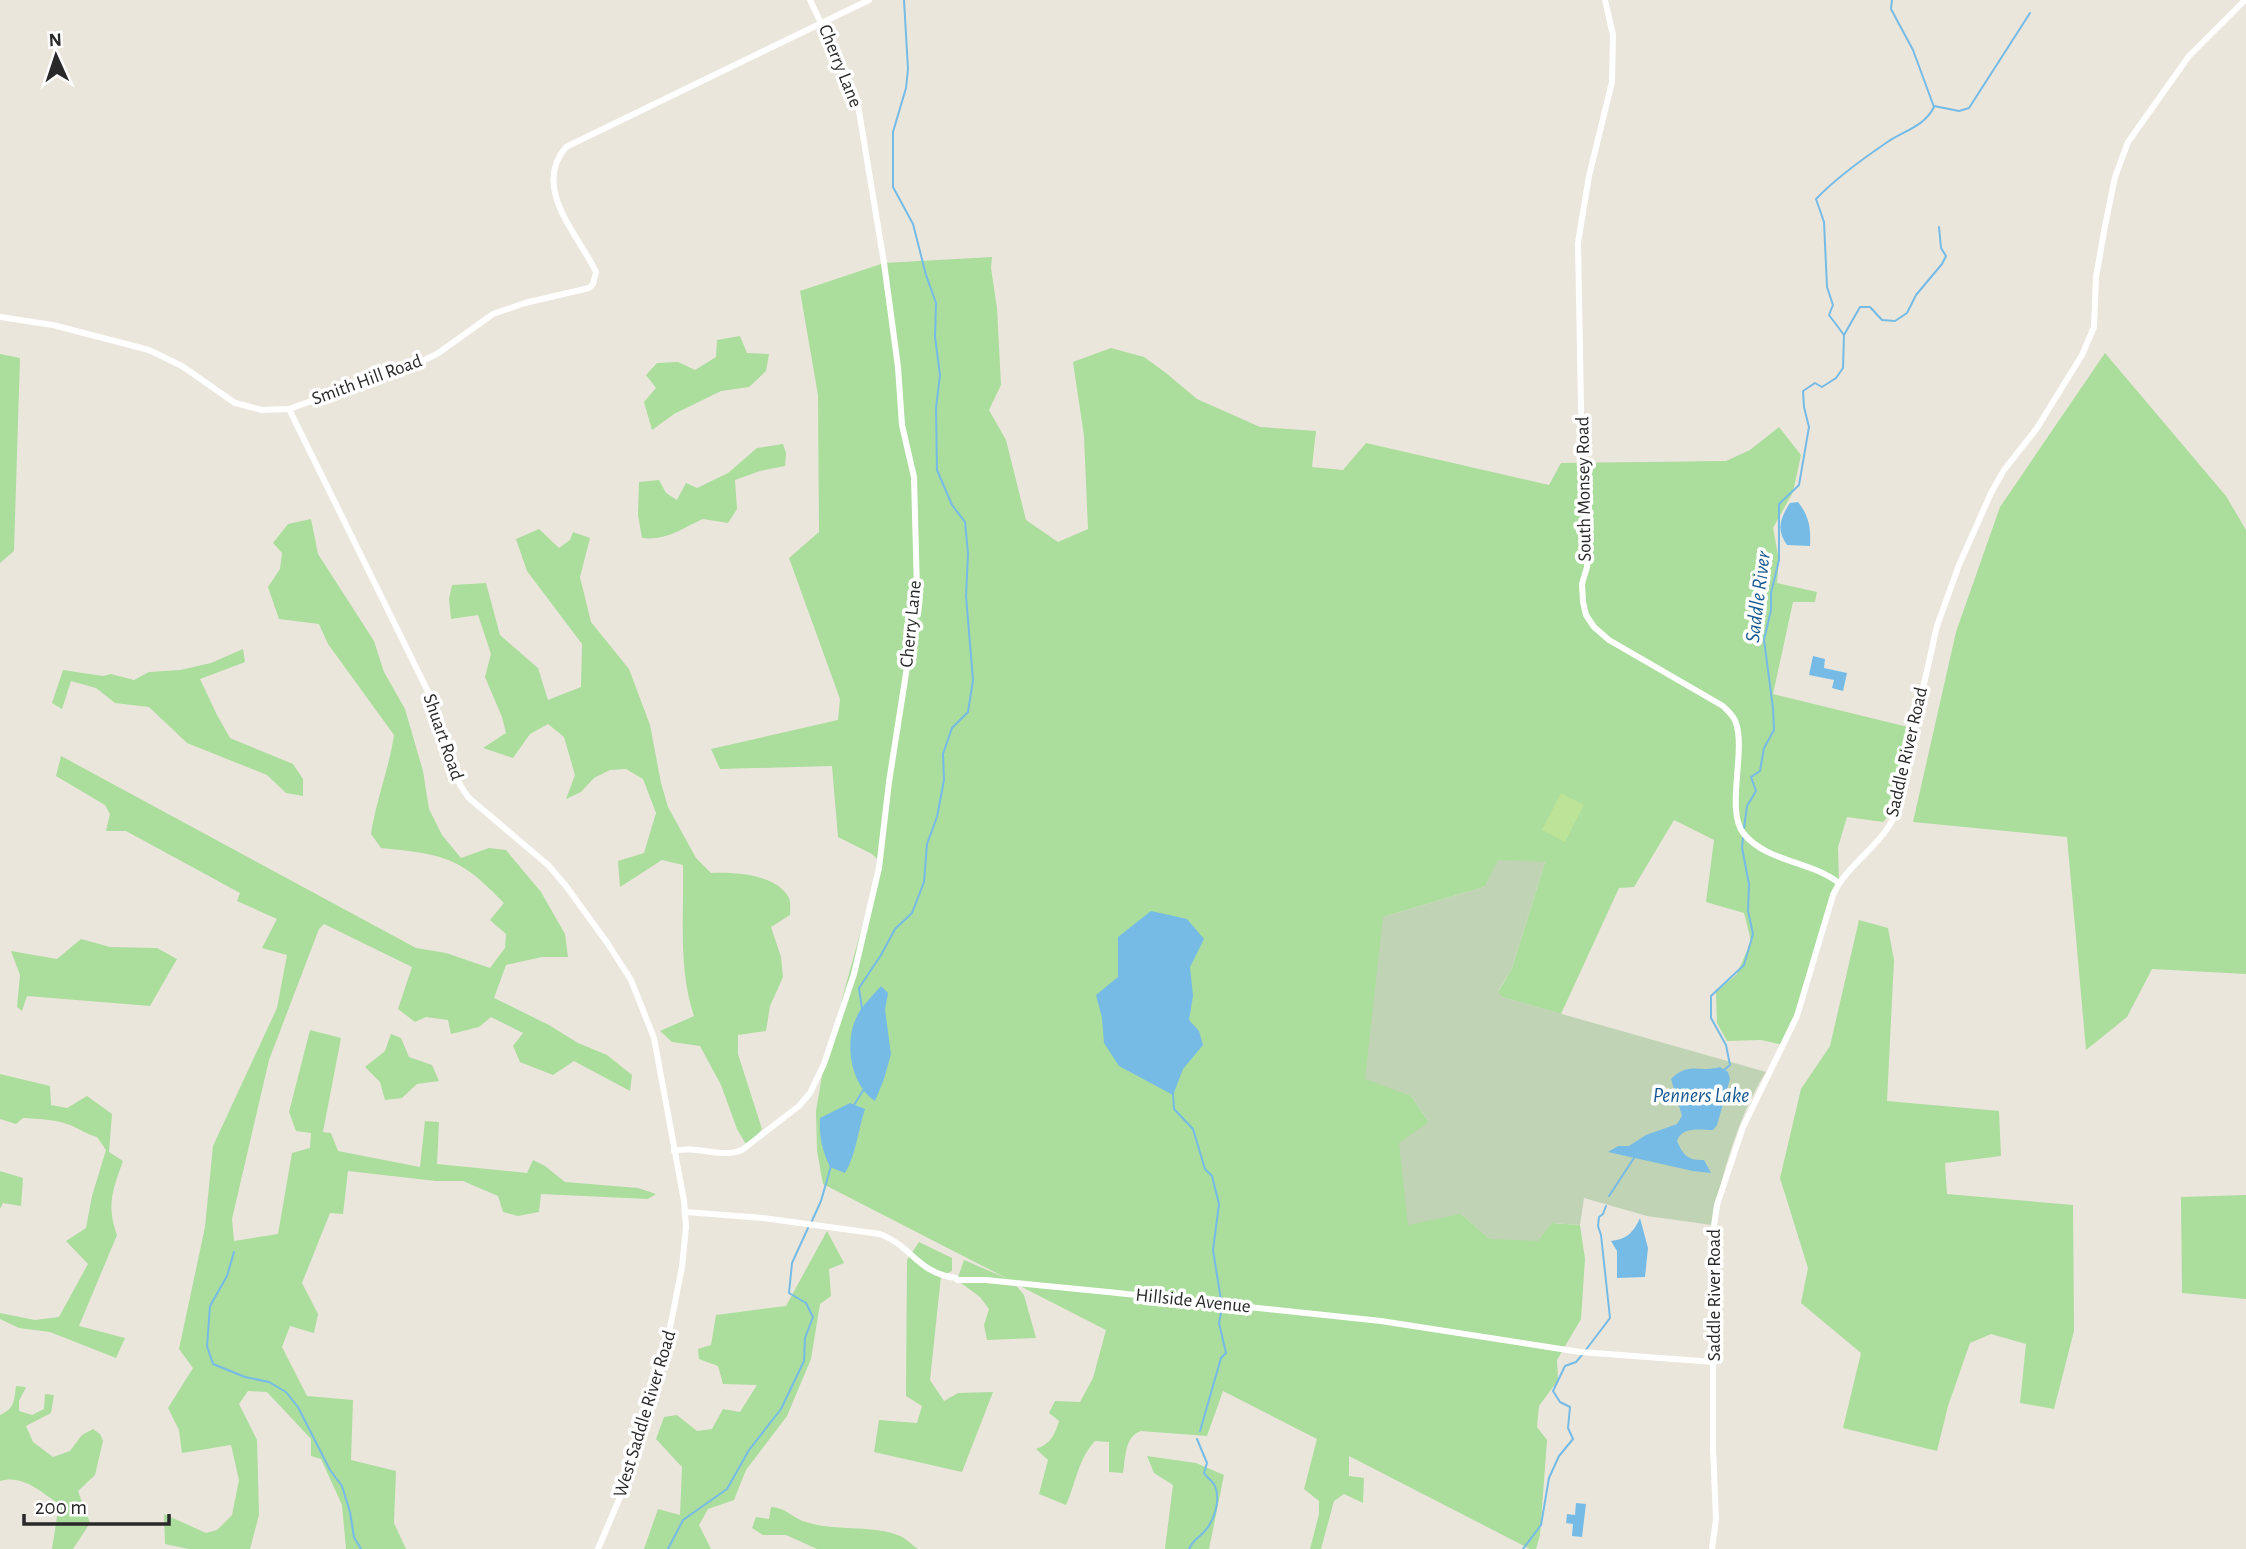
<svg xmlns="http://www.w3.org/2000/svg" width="2246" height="1549" font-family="'Alegreya Sans',sans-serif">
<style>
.green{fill:#abdd9c}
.cemetery{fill:#c0d3b4}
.pitch{fill:#bbe498}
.water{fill:#76bbe6}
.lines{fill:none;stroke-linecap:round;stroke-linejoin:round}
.stream{stroke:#76bbe6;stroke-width:2}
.secondary{stroke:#fff;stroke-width:6}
.labels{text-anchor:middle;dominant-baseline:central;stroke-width:7;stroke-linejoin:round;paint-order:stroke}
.street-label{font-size:19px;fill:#292929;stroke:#fff}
.water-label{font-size:21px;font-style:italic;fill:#175890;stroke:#fff}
</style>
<rect width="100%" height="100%" fill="#eae6dc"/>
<g class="green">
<path d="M992 257 991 268 997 308 1001 385 989 410 1006 440 1026 520 1058 542 1088 529 1084 436 1073 362 1111 348 1144 357 1166 373 1197 399 1260 427 1316 431 1312 467 1343 470 1366 443 1549 485 1561 463 1726 461 1750 450 1779 427 1801 455 1793 492 1773 528 1779 560 1777 583 1817 592 1815 602H1793L1773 694 1908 727 1896 808 1883 822 1847 817 1838 847 1839 883 1817 957 1784 1045 1761 1040 1727 1041 1717 1023 1716 992 1737 974 1751 941 1744 913 1706 902 1714 840 1674 820 1634 887 1619 888 1561 1014 1502 997 1498 992 1512 968 1545 862 1484 887 1383 917 1411 1096 1429 1122 1461 1214 1490 1239 1552 1223 1580 1225 1585 1259 1581 1319 1557 1360 1558 1380 1539 1406 1537 1427 1547 1440 1540 1535 1536 1549H1530L1349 1456V1476L1364 1478 1363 1503 1344 1494 1334 1501 1321 1549H1310L1319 1514V1501L1304 1489 1317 1439 1223 1391 1207 1436 1141 1431C1124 1437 1126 1457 1123 1473L1109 1472V1442L1095 1441C1078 1459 1076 1483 1066 1505L1039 1494 1048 1460 1036 1449C1050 1444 1055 1435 1059 1421L1049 1413 1055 1401 1080 1402 1093 1378 1106 1330 1014 1283 1024 1295 1036 1338 987 1340 984 1325 989 1309 980 1297 957 1280 964 1260 1008 1279 823 1184 817 1151 816 1111 824 1064 880 862 872 854 838 837 832 766 720 769 711 749 838 720 840 699 789 558 819 532 818 395 800 291 884 263Z"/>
<path d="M740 336 747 353 769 354 766 371 749 387 721 391 674 414 652 430 644 402 656 388 646 375 657 363 678 362 695 370 716 357 717 340Z"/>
<path d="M2105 353 2226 496 2246 530V974L2152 969 2127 1017 2086 1050 2067 837 1913 822 1956 632 2000 507Z"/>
<path d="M0 354 20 358 14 551 0 563Z"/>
<path d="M783 444 786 453 785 466 760 471 735 480 737 509 728 523 703 519C682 528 667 541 642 538L638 515 639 482 659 480 666 493 677 500 686 483 697 488 728 473 757 448Z"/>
<path d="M311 519 318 554 374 641 384 672 405 709 423 771 429 809 442 835 461 858 489 848 506 850 541 892 565 934 568 957H542L506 965 494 998 549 1025 578 1043 607 1055 632 1075 630 1091 574 1061 553 1075 520 1062 513 1046 523 1033 491 1017 479 1027 451 1034 448 1020 426 1017 415 1022 398 1009 412 967 324 924 319 929 269 1060 232 1219 234 1241 278 1234 292 1153 310 1148 311 1133 296 1131 289 1112 310 1030 341 1038 323 1132 331 1133 338 1151 420 1167 425 1121 439 1122 437 1164 527 1173 533 1160 545 1166 565 1182 638 1188 656 1194 648 1199 541 1194 539 1212 518 1216 503 1212 498 1196 463 1181H436L348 1171 343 1214 330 1213 302 1283 318 1314 314 1333 290 1326 282 1347 307 1396 353 1400 351 1460 396 1471 394 1523 406 1549H346L342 1505 321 1459 311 1456V1439L267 1392 248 1391 239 1404 257 1440 259 1515 250 1549H189L165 1544 164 1514 206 1533 217 1530 232 1515 239 1480 231 1445 182 1453 179 1430 168 1408 193 1368 179 1349 205 1227 213 1146 277 1008 287 955 262 948 277 919 237 901 240 893 126 831H106L110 814 105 805 56 776 61 756 416 948 446 953 490 968 505 948 506 934 490 920 504 903C490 889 475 873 457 864 434 852 407 851 381 848L371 834C376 800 389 769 394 735L328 644 319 624 279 619 268 587 280 569 282 553 273 543 288 524Z"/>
<path d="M539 529 559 548 570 540 573 532 590 538 580 577 591 622 629 669 650 725 661 783 668 807 696 858 711 873C734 872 777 874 789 898 791 903 790 911 790 915L771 927 781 957 783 977 770 1006 766 1031 738 1035V1054L762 1129 747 1146 737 1129 721 1085 700 1046 672 1042 660 1031 694 1016C678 969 684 914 683 865L662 860 620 887 618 861 644 853 656 813 643 779 626 769 610 770 594 778 581 792 566 799 575 775 564 737 548 724 530 734 513 758 483 748 506 733 502 717 485 677 491 654 478 615 451 619 449 599 452 585 486 583 500 635 538 668 548 700 581 687 582 644 527 571 516 539Z"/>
<path d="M243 649 245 662 200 679 217 715 230 738 293 764 303 779V796L286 793 267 775 187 743 149 707 115 703 96 688 71 681 62 709 52 703 63 670 103 676 111 674 134 680 149 672 180 670 211 663Z"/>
<path d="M1859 920 1888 928 1894 960 1887 1101 1999 1111 2001 1156 1945 1163 1947 1194 2073 1205 2074 1331 2054 1409 2020 1403 2026 1344 1991 1334 1970 1343 1948 1406 1937 1451 1843 1428 1861 1353 1801 1303 1808 1268 1780 1178 1801 1089 1830 1046Z"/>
<path d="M81 939 110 947 157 948 177 959 150 1006 27 996 22 1011 17 1007 20 975 11 951 57 959Z"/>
<path d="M391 1034 401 1038 409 1057 432 1065 439 1081 417 1084 402 1098 385 1100 380 1082 365 1067 385 1051Z"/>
<path d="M0 1074 50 1086 51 1105 67 1108 87 1096 112 1114 109 1152 123 1161C113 1189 106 1205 117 1235L79 1326 125 1338 116 1358 50 1332 19 1328 0 1319V1313L35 1320 59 1317 88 1264 66 1241 86 1228 92 1196 106 1150 97 1137C86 1134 80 1129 70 1125 55 1119 38 1119 23 1118L16 1124 0 1119Z"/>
<path d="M0 1171 23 1178 21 1206 3 1203 0 1209Z"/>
<path d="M2246 1195V1299L2182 1293 2181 1197Z"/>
<path d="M827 1231 844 1263 829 1269 831 1296 820 1304 811 1359 787 1416 746 1470 734 1500 708 1509 699 1525 711 1549H644L658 1509 680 1515 682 1467 656 1439 664 1417 677 1415 697 1431 712 1429 723 1409 740 1412 757 1385 723 1384 718 1366 699 1359 698 1349 711 1345 716 1315 786 1306Z"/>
<path d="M919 1242 952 1258V1271L941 1276 930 1380 944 1401 958 1393 993 1392 962 1472 874 1452 879 1420 917 1423 922 1406 906 1396 907 1260Z"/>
<path d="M16 1386 26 1387 19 1401V1411L32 1415 44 1409 45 1394 54 1395 51 1413 26 1426 33 1442 53 1457 70 1451 82 1435 93 1429 100 1434 103 1441 95 1475 78 1491 90 1523 73 1549H52L59 1504C41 1492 23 1474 0 1481V1415C15 1408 14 1401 16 1386Z"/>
<path d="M1147 1456 1196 1463 1224 1475 1209 1549H1165L1173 1485 1154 1473Z"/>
<path d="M771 1507C787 1508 792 1518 806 1522 837 1532 871 1524 900 1536 907 1539 912 1545 918 1549H817L786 1535H763L752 1528 756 1517 769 1519Z"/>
</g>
<path class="cemetery" d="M1498 860 1545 862 1512 968 1498 991 1502 997 1766 1072C1740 1111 1720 1179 1712 1225L1647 1216 1584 1198 1580 1225 1552 1223 1538 1241 1490 1239 1461 1214 1408 1225 1399 1143 1429 1122 1411 1096 1365 1079 1383 917 1484 887Z"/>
<path class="pitch" d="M1561 793 1584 805 1565 842 1542 830Z"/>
<g class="water">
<path d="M1798 502C1809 516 1811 528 1810 546L1787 545C1776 530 1780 518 1790 503Z"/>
<path d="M1813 656 1825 659 1824 668 1847 673 1843 691 1832 688 1834 680 1809 675Z"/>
<path d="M1151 911 1187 919 1204 939 1190 967 1193 996 1189 1020 1199 1031 1203 1045 1183 1069 1173 1095 1119 1066 1104 1043 1102 1018 1096 995 1118 977V937Z"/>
<path d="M881 986 888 993 885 1010 891 1054 884 1079 875 1101C850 1084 844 1042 857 1016 862 1006 873 995 881 986Z"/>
<path d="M1720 1067 1728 1072 1730 1079 1717 1125 1713 1130C1700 1130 1682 1126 1677 1141 1683 1155 1688 1161 1704 1160L1711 1173 1693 1171 1608 1152 1618 1146H1629L1646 1135 1677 1124 1682 1116 1671 1079C1689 1061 1699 1073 1720 1067Z"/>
<path d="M850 1103 865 1109C858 1130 856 1155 845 1173L830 1167C822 1150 819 1137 820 1118Z"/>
<path d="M1640 1218 1648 1248 1645 1277 1617 1278V1251L1611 1241C1627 1239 1633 1233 1640 1218Z"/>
<path d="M1576 1503 1586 1504 1582 1537 1572 1536 1573 1524 1566 1523 1567 1514 1575 1515Z"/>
</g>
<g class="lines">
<g class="stream">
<path d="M1934 106 1959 111 1969 108 2030 13"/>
<path d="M1844 335 1860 307H1870L1882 320 1895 321 1907 313 1916 295 1942 264 1946 256 1941 248 1939 227"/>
<path d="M1744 828 1747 806 1756 791 1751 777 1760 771 1764 748 1774 730 1773 708 1764 640 1771 610V593L1779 560V504L1799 485 1809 427 1804 407 1803 391 1815 383 1822 387 1836 378 1843 368 1844 335 1829 315 1833 305 1827 287 1824 222 1816 199C1836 178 1861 160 1886 143 1903 131 1924 127 1934 107L1913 50 1891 9 1892 0"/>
<path d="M862 1009 859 988 881 955 895 929 912 913 924 882 927 844 937 817 944 780 943 754 952 728 968 712 973 680 966 596 968 554 965 522 952 505 937 470 936 408 940 375 935 337 936 303 926 275 913 224 893 187V132L906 88 908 69 904 0"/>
<path d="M1724 1070 1730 1065 1726 1045 1711 1018V996L1744 965 1753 934 1748 911 1749 884 1742 848 1743 837"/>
<path d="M1173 1093 1174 1109 1193 1129 1205 1169 1212 1176 1219 1204 1213 1250 1221 1300"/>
<path d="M854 1105 864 1089"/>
<path d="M1609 1196 1634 1158"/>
<path d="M811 1223 821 1201 831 1166"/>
<path d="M234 1252 227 1276 210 1306 207 1346 213 1364 245 1377 269 1382 286 1392 298 1407 330 1470 342 1486 350 1512 354 1537 361 1549"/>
<path d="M1585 1351 1610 1318 1601 1235 1598 1226 1599 1217 1603 1214 1606 1206"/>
<path d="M1200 1431 1221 1358 1226 1353 1219 1323 1222 1307"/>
<path d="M668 1549 683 1520 727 1489 749 1450 781 1409 804 1361 805 1338 813 1317 806 1303 789 1293 792 1263 808 1228"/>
<path d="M1189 1549C1193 1540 1197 1539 1203 1533 1214 1522 1221 1501 1215 1486 1213 1481 1207 1478 1204 1473L1207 1463 1197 1439"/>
<path d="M1523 1549 1541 1525 1549 1478 1559 1456 1573 1439 1568 1428 1570 1407 1560 1402 1553 1391 1565 1366 1576 1362 1582 1355"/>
</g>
<g class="secondary">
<path d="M1605 0 1613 35 1612 82 1589 176 1578 243 1582 460 1589 540 1587 567 1582 584 1583 602 1586 615 1594 627 1609 640 1723 706C1728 711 1734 716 1736 723 1746 752 1725 812 1744 834 1767 862 1811 861 1839 883"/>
<path d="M0 317 53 325 149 350 182 366 235 403 262 410 289 409 418 363 437 354 493 314 525 303 589 288 593 284 596 272C578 234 531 188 566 147L869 0"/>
<path d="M289 409 440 716C447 744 450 775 469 798L548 865 566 886 608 944 631 980 654 1038 684 1201 686 1227 682 1267 662 1368 626 1483 598 1549"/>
<path d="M674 1151C697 1145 720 1159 742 1150L799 1106 810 1093 824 1064 854 974 879 868 889 782 915 616 917 591 914 477 902 425 898 367 884 263 857 99 810 0"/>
<path d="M686 1212 763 1218 880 1234C912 1246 917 1273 956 1278L957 1280H986L1108 1292 1381 1321 1580 1352 1714 1362"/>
<path d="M1712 1549 1716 1519 1713 1448V1233L1717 1205 1743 1127 1797 1016 1833 895C1847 864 1880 847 1894 817L1937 626 1959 565 1991 493 2004 470 2037 428 2082 355 2094 327 2096 277 2105 226 2115 177 2128 142 2189 56 2245 0"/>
</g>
</g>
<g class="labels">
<g class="street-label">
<text transform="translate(840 66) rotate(68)">Cherry Lane</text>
<text transform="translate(367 380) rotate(-20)">Smith Hill Road</text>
<text transform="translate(1584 489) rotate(-91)">South Monsey Road</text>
<text transform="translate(911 624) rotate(-84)">Cherry Lane</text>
<text transform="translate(443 737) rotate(71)">Shuart Road</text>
<text transform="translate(1907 752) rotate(-77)">Saddle River Road</text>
<text transform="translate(1714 1295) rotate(-90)">Saddle River Road</text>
<text transform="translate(1193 1301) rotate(6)">Hillside Avenue</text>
<text transform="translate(645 1414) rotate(-73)">West Saddle River Road</text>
</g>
<g class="water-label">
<text transform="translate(1758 597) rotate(-83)">Saddle River</text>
<text x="1701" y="1095">Penners Lake</text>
</g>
</g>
<g transform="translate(56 56) rotate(357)" stroke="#ffffff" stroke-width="5" paint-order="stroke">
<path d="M0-5L12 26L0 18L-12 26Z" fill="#292929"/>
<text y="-10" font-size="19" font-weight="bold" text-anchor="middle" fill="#292929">N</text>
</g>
<path d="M24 1514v10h145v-10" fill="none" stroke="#292929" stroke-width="3.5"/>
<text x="35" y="1514" font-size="21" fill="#292929" stroke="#ffffff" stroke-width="5" paint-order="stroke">200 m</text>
</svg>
